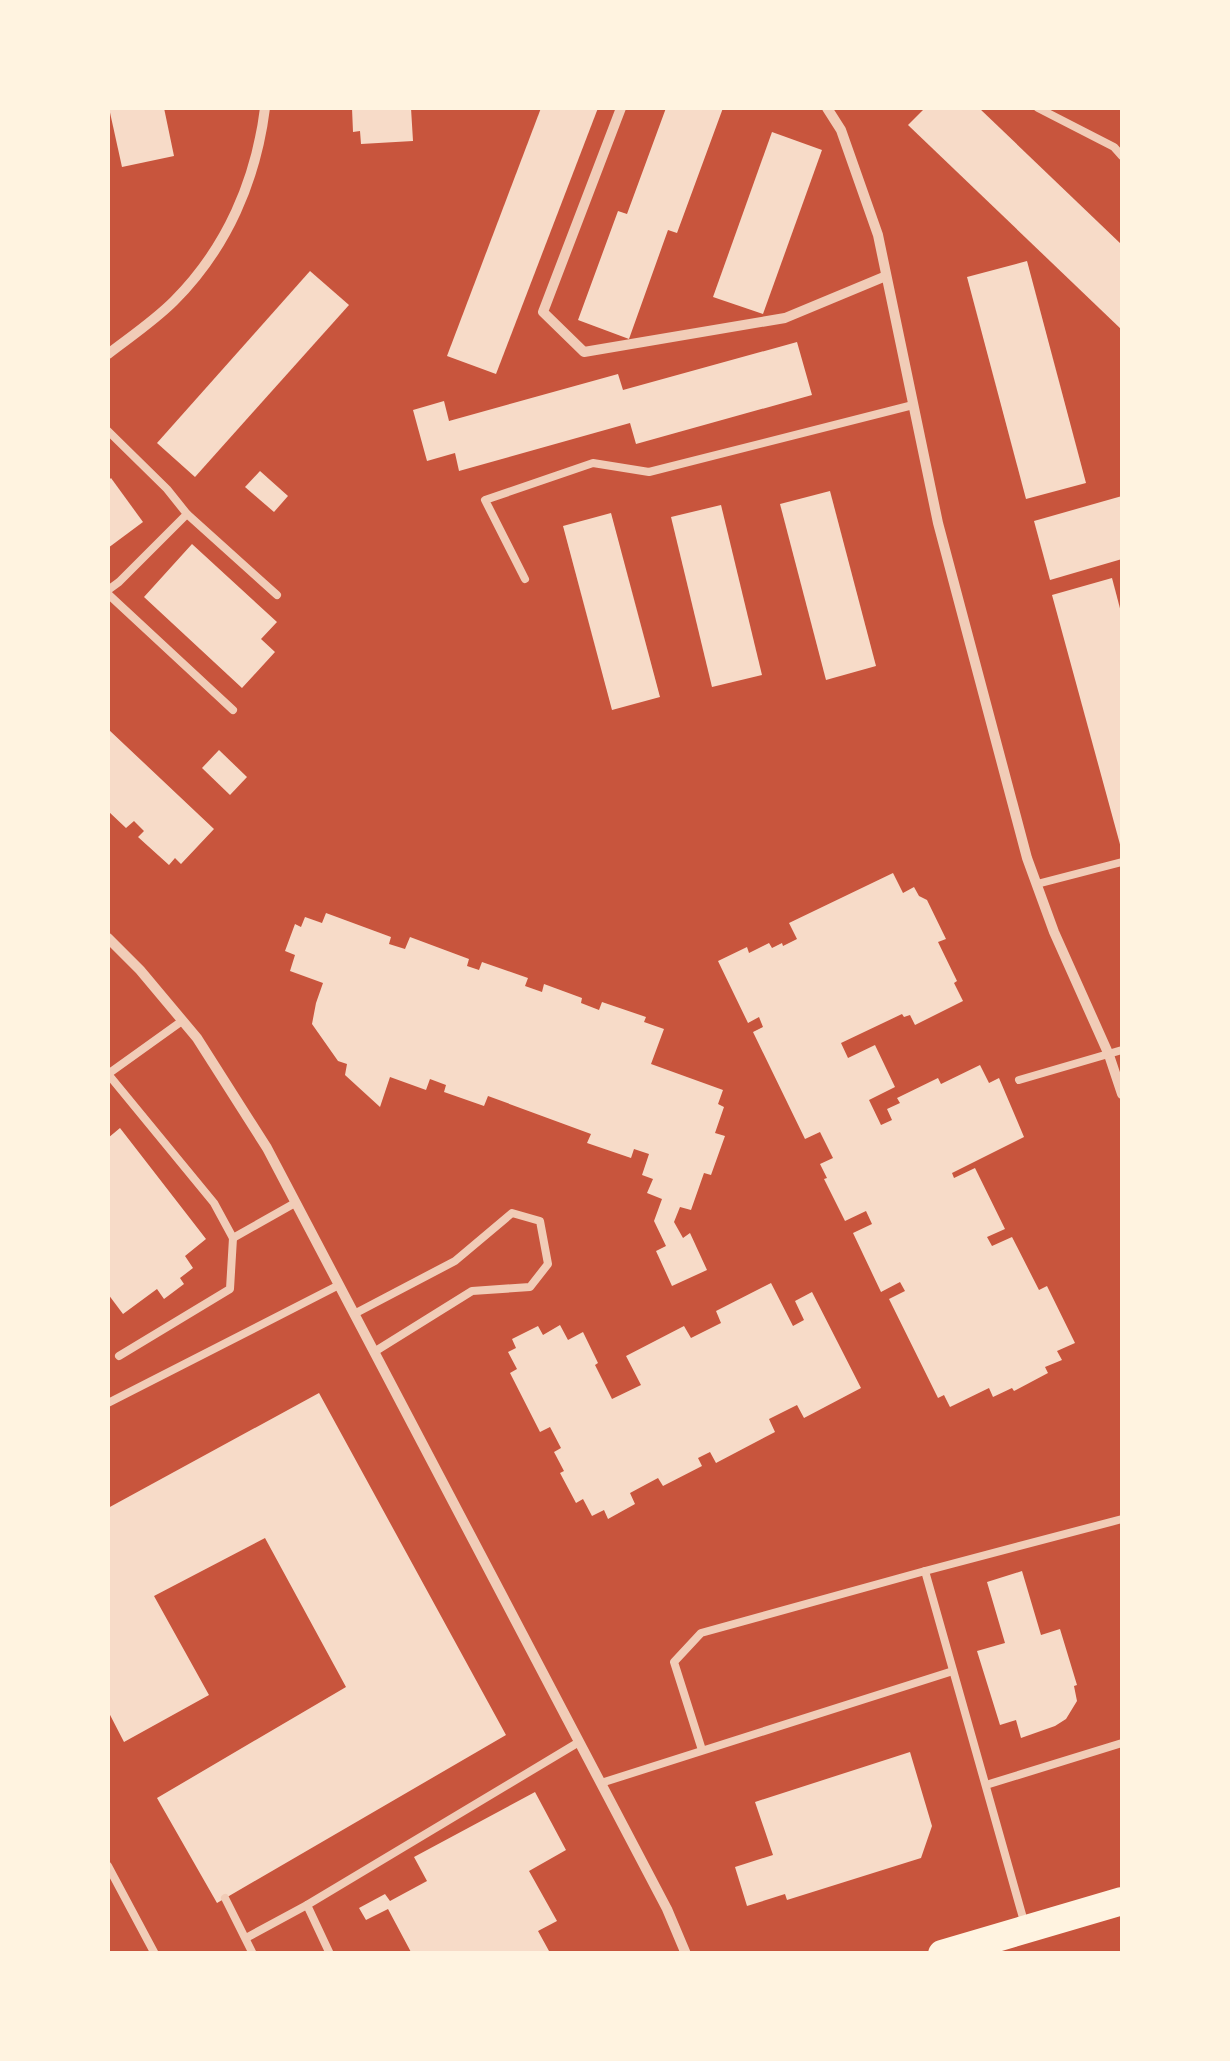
<svg xmlns="http://www.w3.org/2000/svg" width="1230" height="2061" font-family="'Work Sans',sans-serif">
<style>
.building{fill:#f7dbc8}
.lines{fill:none;stroke-linecap:round;stroke-linejoin:round}
.service{stroke:#f1ccb7;stroke-width:8}
.minor{stroke:#f1ccb7;stroke-width:10}
.trunk{stroke:#fff3e0;stroke-width:28}
</style>
<rect width="100%" height="100%" fill="#c8553d"/>
<g class="building">
<path d="M109 108H164L174 156 122 167Z"/>
<path d="M352 108H411L413 141 361 144 360 131 353 132Z"/>
<path d="M541 108H598L496 374 447 356Z"/>
<path d="M666 108H723L677 233 668 230 629 339 578 320 618 211 627 214Z"/>
<path d="M925 108H979L1122 245V330L908 125Z"/>
<path d="M772 132 822 150 763 314 713 297Z"/>
<path d="M1027 261 1086 483 1026 499 967 277Z"/>
<path d="M310 271 349 305 195 477 157 443Z"/>
<path d="M797 342 812 395 636 444 630 423 459 471 455 453 427 461 413 410 444 401 449 421 618 374 623 390Z"/>
<path d="M260 471 288 496 274 512 245 487Z"/>
<path d="M111 478 143 522 108 548V481Z"/>
<path d="M830 491 876 666 826 680 780 504Z"/>
<path d="M1122 496V559L1050 580 1034 521Z"/>
<path d="M721 505 762 675 712 687 671 517Z"/>
<path d="M611 513 660 697 612 710 563 526Z"/>
<path d="M192 544 277 622 261 639 275 652 242 688 144 597Z"/>
<path d="M1112 578 1122 616 1121 848 1052 595Z"/>
<path d="M108 729 214 829 181 864 175 858 169 865 138 837 144 831 134 821 126 828 108 811Z"/>
<path d="M219 750 247 777 230 795 202 768Z"/>
<path d="M893 873 903 893 914 887 919 896 927 900 946 939 938 942 957 981 954 983 963 1001 915 1025 910 1015 904 1017 902 1014 841 1043 848 1058 875 1045 895 1087 869 1100 881 1125 892 1120 887 1109 900 1103 897 1098 938 1078 941 1084 980 1065 989 1083 999 1078 1024 1137 952 1173 954 1178 975 1168 1005 1229 987 1237 992 1246 1012 1237 1039 1290 1047 1286 1075 1343 1057 1351 1062 1360 1045 1367 1048 1373 1014 1391 1012 1388 993 1397 989 1388 950 1407 944 1395 938 1398 889 1299 905 1291 900 1282 881 1292 853 1233 872 1224 866 1211 845 1221 824 1179 827 1178 820 1164 833 1158 820 1132 805 1139 753 1032 763 1027 759 1017 748 1023 718 961 747 947 749 953 769 943 772 948 782 943 783 946 797 939 789 923Z"/>
<path d="M326 913 391 937 389 944 405 949 410 937 469 959 467 966 479 970 482 962 528 978 525 986 542 992 544 984 582 998 581 1003 599 1010 602 1002 646 1017 644 1022 664 1029 651 1064 723 1090 718 1104 724 1107 715 1133 725 1136 711 1175 704 1173 691 1210 680 1207 674 1222 683 1238 690 1233 707 1270 672 1286 656 1251 666 1246 654 1221 662 1199 647 1193 653 1179 642 1175 649 1154 634 1149 631 1158 587 1143 591 1134 488 1096 484 1106 444 1092 446 1085 430 1079 426 1090 390 1077 380 1107 345 1075 347 1064 338 1061 312 1024 316 1003 323 983 290 971 295 955 285 951 295 924 301 927 305 917 322 923Z"/>
<path d="M120 1128 206 1239 185 1256 193 1268 180 1278 184 1284 164 1299 157 1289 123 1314 108 1294V1138Z"/>
<path d="M771 1283 793 1326 804 1320 795 1301 812 1292 861 1388 804 1418 797 1405 769 1419 775 1432 716 1463 710 1452 698 1458 702 1466 663 1486 658 1478 630 1493 635 1504 608 1519 604 1510 592 1516 583 1499 576 1503 560 1473 564 1471 554 1452 561 1448 550 1427 540 1432 510 1373 517 1369 508 1352 516 1348 512 1339 538 1326 543 1335 560 1325 568 1340 583 1332 598 1363 595 1365 612 1399 641 1385 626 1356 684 1326 691 1338 721 1323 716 1311Z"/>
<path d="M319 1393 506 1735 217 1903 157 1798 346 1687 265 1538 154 1596 209 1695 124 1742 108 1711V1508Z"/>
<path d="M1022 1571 1041 1635 1060 1629 1077 1685 1074 1686 1077 1701 1066 1719 1055 1726 1021 1738 1016 1720 1000 1725 977 1651 1005 1643 987 1582Z"/>
<path d="M910 1752 932 1826 921 1858 787 1900 785 1894 747 1906 735 1867 773 1855 755 1802Z"/>
<path d="M535 1792 566 1850 529 1871 557 1921 538 1931 549 1951 544 1954H412L388 1909 366 1920 359 1908 385 1894 390 1901 427 1881 414 1857Z"/>
</g>
<g class="lines">
<g class="service">
<path d="M1038 108 1114 147 1122 156"/>
<path d="M108 431 167 489 187 514 119 582 108 590"/>
<path d="M187 514 277 595"/>
<path d="M525 579 485 500 593 463 649 472 913 405"/>
<path d="M108 594 233 710"/>
<path d="M1037 884 1122 862"/>
<path d="M108 1074 214 1203 233 1238 230 1289 119 1356"/>
<path d="M108 1074 182 1021"/>
<path d="M1019 1080 1122 1050"/>
<path d="M233 1238 295 1203"/>
<path d="M354 1314 455 1261 512 1213 540 1221 548 1264 530 1287 472 1291 374 1352"/>
<path d="M108 1403 339 1285"/>
<path d="M925 1571 1025 1925"/>
<path d="M702 1750 674 1662 701 1633 925 1571 1122 1519"/>
<path d="M601 1783 953 1671"/>
<path d="M986 1785 1122 1743"/>
<path d="M108 1866 155 1954"/>
<path d="M225 1898 253 1954"/>
<path d="M246 1938 307 1905"/>
<path d="M330 1954 307 1905 579 1742"/>
</g>
<g class="minor">
<path d="M621 108 543 312 584 352 785 318 886 276"/>
<path d="M827 108 841 130 878 235 938 523 1027 858 1054 932 1109 1055 1122 1094"/>
<path d="M108 354C130 337 154 321 174 301 227 248 256 180 265 108"/>
<path d="M108 938 140 970 197 1038 267 1148 667 1909 686 1954"/>
</g>
<path class="trunk" d="M942 1954 1122 1901"/>
</g>
<rect width="1230" height="2061" fill="none" stroke="#fff3e0" stroke-width="220"/>
</svg>
